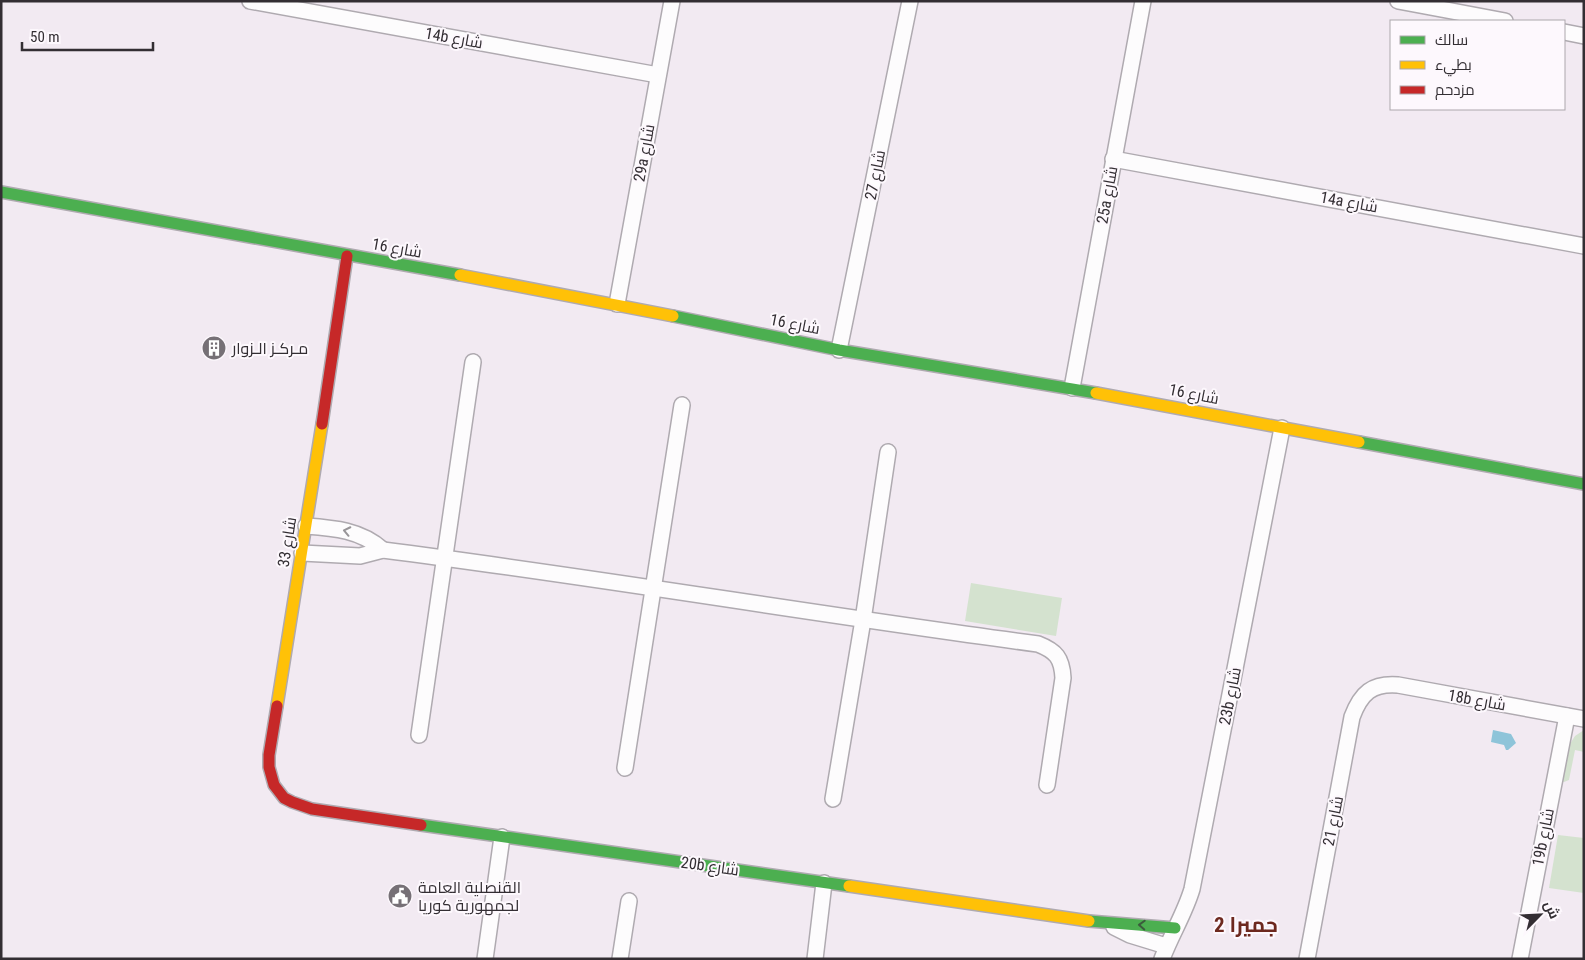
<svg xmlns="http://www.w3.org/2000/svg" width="1585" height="960" font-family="'Roboto Condensed',Cairo,sans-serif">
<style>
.green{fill:#d4e2cf}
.water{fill:#8ec4d9}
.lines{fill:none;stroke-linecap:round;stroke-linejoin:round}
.street-casing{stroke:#afaab0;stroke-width:18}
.fast-casing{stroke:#afaab0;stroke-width:14}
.slow-casing{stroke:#afaab0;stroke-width:14}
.jam-casing{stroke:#afaab0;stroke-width:14}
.street{stroke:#fdfcfd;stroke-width:15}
.fast{stroke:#4caf50;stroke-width:11}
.slow{stroke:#ffc107;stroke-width:11}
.jam{stroke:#c62828;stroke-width:11}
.oneway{stroke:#989598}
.oneway2{stroke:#3c5b3d}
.labels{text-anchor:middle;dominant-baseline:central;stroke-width:4;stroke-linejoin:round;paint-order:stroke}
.street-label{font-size:16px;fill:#332e33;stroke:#fdf8fd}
.poi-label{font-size:16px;fill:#332e33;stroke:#fdf8fd;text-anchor:start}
.district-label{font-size:21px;font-weight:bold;fill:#6d291f;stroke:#fdf8fd}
</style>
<rect width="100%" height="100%" fill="#f2eaf2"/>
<g class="green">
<path d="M971 583 1062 598 1056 636 965 621Z"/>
<path d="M1584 730V752L1575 750 1569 780 1564 782 1558 780 1568 747 1575 736Z"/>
<path d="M1558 835 1584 838V893L1549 888Z"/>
</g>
<path class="water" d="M1493 730 1511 734 1516 743 1508 750H1506L1504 745 1491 742Z"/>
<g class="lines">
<defs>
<g id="street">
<path d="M250 1 658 75"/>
<path d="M1398 1 1505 21"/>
<path d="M1564 32 1584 36"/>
<path d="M1113 159 1584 246"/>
<path d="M617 304 672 1"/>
<path d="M839 350 910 1"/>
<path d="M1072 388 1143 1"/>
<path d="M306 526C334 528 361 530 383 550"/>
<path d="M302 553 360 556 383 550C602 578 819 615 1038 644 1056 651 1062 658 1063 678L1047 785"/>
<path d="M419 735 473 362"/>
<path d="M625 768 682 405"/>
<path d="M833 799 863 620 888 452"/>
<path d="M1114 927 1130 935 1166 946"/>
<path d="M485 959 502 837"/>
<path d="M620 959 629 901"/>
<path d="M815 959 824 883"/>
<path d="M1162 959C1171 935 1185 913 1192 889L1282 428"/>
<path d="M1307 959 1352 717C1361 693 1372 683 1398 685L1584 719"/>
<path d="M1520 959 1567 716"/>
</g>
<g id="fast">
<path d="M1 192 460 275"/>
<path d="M673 316 839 350 1096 393"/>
<path d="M1359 442 1584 484"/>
<path d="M421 825 849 886"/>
<path d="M1089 921 1175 928"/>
</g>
<g id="slow">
<path d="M460 275 673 316"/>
<path d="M1096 393 1359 442"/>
<path d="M277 706 322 424"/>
<path d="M849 886 1089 921"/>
</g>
<g id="jam">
<path d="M322 424 347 256"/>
<path d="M277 706 269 755V767L274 785 284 798 292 802 312 809 421 825"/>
</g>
</defs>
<use href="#street" class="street-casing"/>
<use href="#fast" class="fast-casing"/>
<use href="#slow" class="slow-casing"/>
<use href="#jam" class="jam-casing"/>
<use href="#street" class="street"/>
<use href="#fast" class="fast"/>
<use href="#slow" class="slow"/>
<use href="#jam" class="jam"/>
</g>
<defs><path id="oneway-chevron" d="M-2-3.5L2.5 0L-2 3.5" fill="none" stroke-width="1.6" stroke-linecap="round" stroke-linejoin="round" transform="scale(1.25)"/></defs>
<use class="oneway" href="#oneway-chevron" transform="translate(347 531) rotate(-168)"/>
<use class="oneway2" href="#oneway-chevron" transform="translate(1142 925) rotate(-177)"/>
<defs>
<symbol id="building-disc" viewBox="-11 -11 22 22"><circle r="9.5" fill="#767076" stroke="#fdf8fd"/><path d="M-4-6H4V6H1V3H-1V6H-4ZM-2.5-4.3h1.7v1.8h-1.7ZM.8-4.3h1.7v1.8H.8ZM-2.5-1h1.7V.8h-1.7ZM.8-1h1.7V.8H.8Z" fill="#fff"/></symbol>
<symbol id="civic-disc" viewBox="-11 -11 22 22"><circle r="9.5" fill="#767076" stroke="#fdf8fd"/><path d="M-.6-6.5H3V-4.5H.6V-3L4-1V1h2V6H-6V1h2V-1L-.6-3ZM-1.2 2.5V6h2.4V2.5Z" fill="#fff"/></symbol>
</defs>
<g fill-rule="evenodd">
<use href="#building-disc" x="200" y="334" width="28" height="28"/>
<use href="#civic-disc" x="386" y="882" width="28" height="28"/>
</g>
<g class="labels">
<g class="street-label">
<text transform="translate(454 38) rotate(10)">14b شارع</text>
<text transform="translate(644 153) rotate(-80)">29a شارع</text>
<text transform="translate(875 175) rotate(-79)">شارع 27</text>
<text transform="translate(1107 195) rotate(-80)">25a شارع</text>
<text transform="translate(1349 202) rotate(10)">14a شارع</text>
<text transform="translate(397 248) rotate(10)">شارع 16</text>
<text transform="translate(795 324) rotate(11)">شارع 16</text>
<text transform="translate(1194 394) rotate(11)">شارع 16</text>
<text transform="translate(287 542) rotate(-81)">شارع 33</text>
<text transform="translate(1230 696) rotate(-79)">23b شارع</text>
<text transform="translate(1477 700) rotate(10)">18b شارع</text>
<text transform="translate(1333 821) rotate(-79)">شارع 21</text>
<text transform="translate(1543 837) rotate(-79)">19b شارع</text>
<text transform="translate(710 866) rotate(8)">20b شارع</text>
</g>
<g class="poi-label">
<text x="232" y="348">مـركـز الـزوار</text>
<text x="418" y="887">القنصلية العامة<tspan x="418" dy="18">لجمهورية كوريا</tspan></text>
</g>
<g class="district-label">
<text x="1246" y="925">جميرا 2</text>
</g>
</g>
<rect width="1585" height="960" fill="none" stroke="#332e33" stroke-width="5"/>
<rect x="1390" y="20" width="175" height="90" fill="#fdf8fd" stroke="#aca7ac"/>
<rect x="1400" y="36" width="25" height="8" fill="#4caf50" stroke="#aca7ac"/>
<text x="1435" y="45" font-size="15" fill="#332e33">سالك</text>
<rect x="1400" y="61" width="25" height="8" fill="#ffc107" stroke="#aca7ac"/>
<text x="1435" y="70" font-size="15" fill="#332e33">بطيء</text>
<rect x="1400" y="86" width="25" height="8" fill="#c62828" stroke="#aca7ac"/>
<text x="1435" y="95" font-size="15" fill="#332e33">مزدحم</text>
<g transform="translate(1540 915) rotate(66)" stroke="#fdf8fd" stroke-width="4" paint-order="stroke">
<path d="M0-4L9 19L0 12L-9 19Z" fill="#332e33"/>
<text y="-8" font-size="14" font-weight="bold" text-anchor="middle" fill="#332e33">ش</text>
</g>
<path d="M22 42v8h131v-8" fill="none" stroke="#332e33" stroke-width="2.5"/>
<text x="30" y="42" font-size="15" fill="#332e33" stroke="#fdf8fd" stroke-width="4" paint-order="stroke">50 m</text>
</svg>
